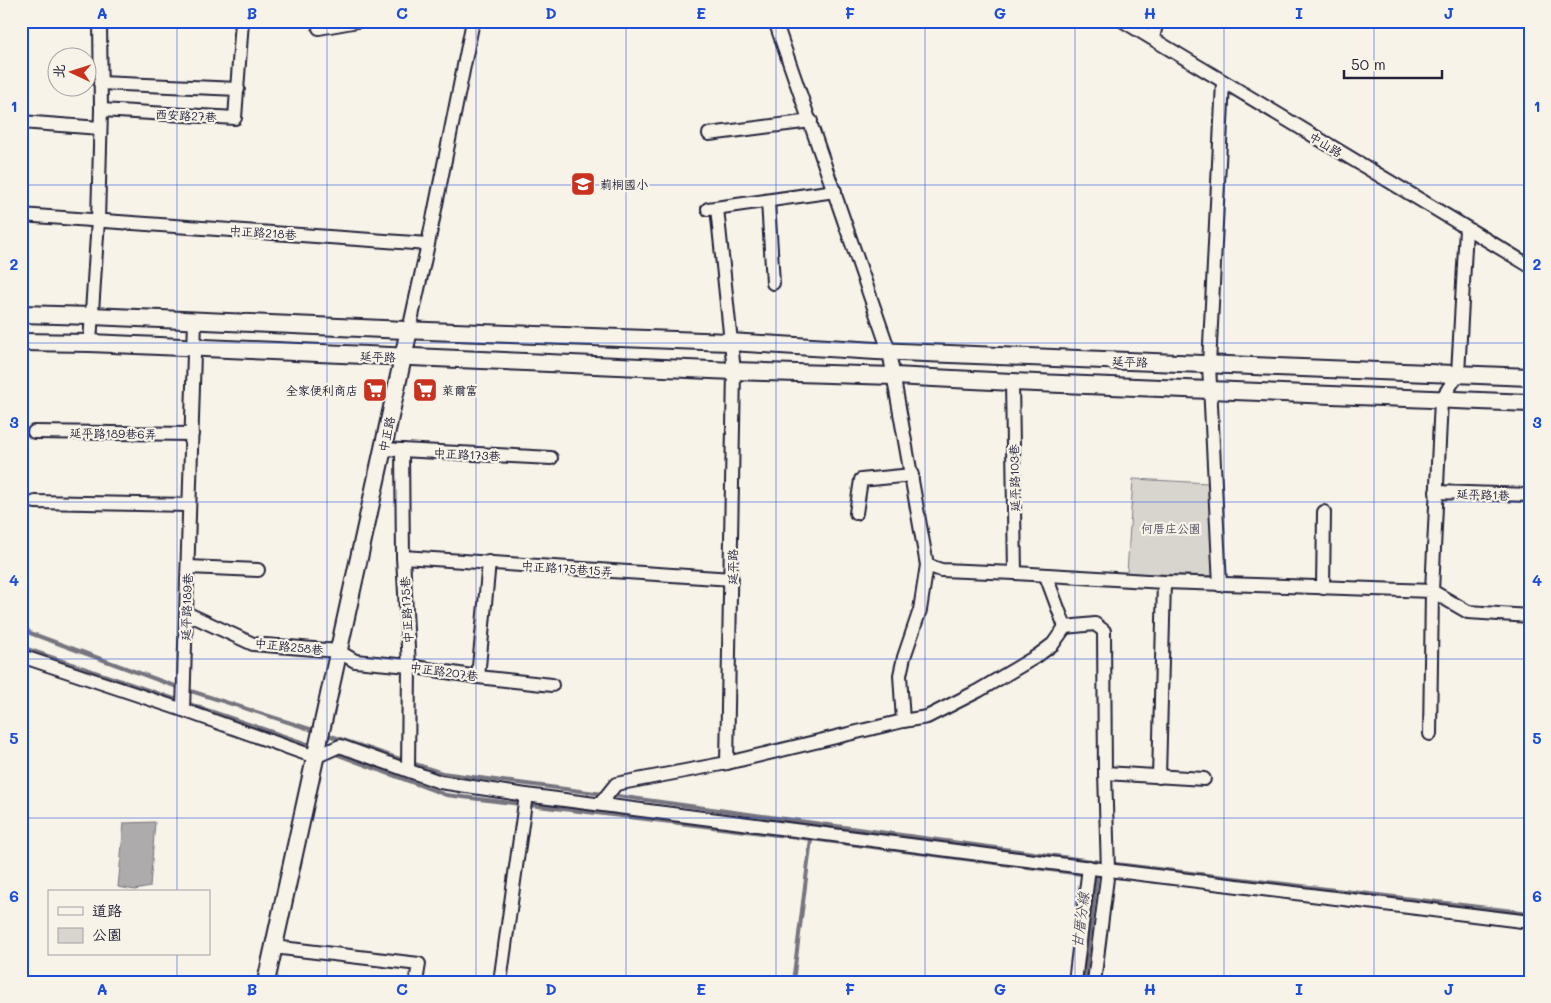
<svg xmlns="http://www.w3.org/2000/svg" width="1551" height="1003" font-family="Mali,'LXGW WenKai TC',sans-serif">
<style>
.green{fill:#d8d5cf;stroke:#7d7c85}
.water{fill:#aeabad;stroke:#76747f}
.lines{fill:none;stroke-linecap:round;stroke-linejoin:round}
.stream{stroke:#76747f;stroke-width:4}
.minor-casing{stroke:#22223b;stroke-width:16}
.major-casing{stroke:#22223b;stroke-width:20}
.path{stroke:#22223b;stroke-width:2.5;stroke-dasharray:1 4;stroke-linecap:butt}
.minor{stroke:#f7f3e8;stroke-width:12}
.major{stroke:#f7f3e8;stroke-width:16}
.grid{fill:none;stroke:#1d4ed8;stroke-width:1;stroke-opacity:0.55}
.labels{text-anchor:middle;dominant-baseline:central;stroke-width:4.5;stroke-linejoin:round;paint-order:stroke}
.street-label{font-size:12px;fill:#22223b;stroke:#f7f3e8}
.poi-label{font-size:12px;fill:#22223b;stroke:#f7f3e8;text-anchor:start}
.park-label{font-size:12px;fill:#504f60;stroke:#f7f3e8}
.water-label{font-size:14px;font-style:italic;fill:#535263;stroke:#f7f3e8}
.neatline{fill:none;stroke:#1d4ed8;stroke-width:2}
.grid-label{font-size:16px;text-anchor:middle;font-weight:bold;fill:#1d4ed8}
</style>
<rect width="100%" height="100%" fill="#f7f3e8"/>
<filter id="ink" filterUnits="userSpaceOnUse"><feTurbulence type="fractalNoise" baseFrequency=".02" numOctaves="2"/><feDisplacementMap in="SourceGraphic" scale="10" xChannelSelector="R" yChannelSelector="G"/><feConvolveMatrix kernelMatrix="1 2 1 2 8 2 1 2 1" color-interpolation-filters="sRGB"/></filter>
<g filter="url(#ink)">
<path class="green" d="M1133 479 1209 483 1215 576 1127 573Z"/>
<path class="water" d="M155 822 150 887 135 890 118 887 124 823Z"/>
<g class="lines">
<g class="stream">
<path d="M21 318 22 338"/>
<path d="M21 400 22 345"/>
<path d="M21 624 30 633 169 684 316 731"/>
<path d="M21 647 313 746"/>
<path d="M325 734 442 773 603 794"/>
<path d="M333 753 446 795 811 839 1081 874 1097 875"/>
<path d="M610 795 1099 862 1530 913"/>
<path d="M793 982 811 839"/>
<path d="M1084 982 1097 875"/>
</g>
<defs>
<g id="minor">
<path d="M775 21 889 351 927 565 941 570 1015 573 1164 582 1432 591 1430 734"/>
<path d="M1123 21 1530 266"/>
<path d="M319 28 358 21"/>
<path d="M1153 38 1157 21"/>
<path d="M100 83 238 89"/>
<path d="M101 110 235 118 242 21"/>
<path d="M21 122 100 128"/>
<path d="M709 134 811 121"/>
<path d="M768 201 773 283"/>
<path d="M717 208 734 371 727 763"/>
<path d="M708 209 835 191"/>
<path d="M21 215 428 244"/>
<path d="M1466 229 1458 374 1441 400 1432 591 1468 612 1530 616"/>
<path d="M409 330 428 244 473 21"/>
<path d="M90 343 98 220 101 110 100 21"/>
<path d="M1012 382 1015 573"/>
<path d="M34 432 192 434"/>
<path d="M383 449 551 458"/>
<path d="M402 450 403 557 409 666 408 770"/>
<path d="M1436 492 1530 495"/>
<path d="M35 502 189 505"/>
<path d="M856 513 861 480 912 475"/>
<path d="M403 557 732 579"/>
<path d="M927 565 920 610 904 657 900 675 903 721 927 717 978 691 1037 656 1053 644 1065 627 1046 576"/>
<path d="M188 567 258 570"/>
<path d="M1220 585 1209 365 1223 82"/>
<path d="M1323 588 1324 512"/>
<path d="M186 613 253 644 338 651 355 661 409 666 478 677 552 685"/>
<path d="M1065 627 1095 624 1104 631 1105 773 1108 870 1094 982"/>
<path d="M21 656 183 710 315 757 340 746 440 782 526 795 1010 858 1530 922"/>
<path d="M478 677 489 562"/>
<path d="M183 710 195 321"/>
<path d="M1105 773 1204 779"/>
<path d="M1159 777 1164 582"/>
<path d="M600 804 616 784 727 763 903 721"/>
<path d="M273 947 419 964 416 982"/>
<path d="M500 982 526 795"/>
<path d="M1075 982 1089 867"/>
</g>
<g id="major">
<path d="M21 314 92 316 428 331 730 342 876 351 1530 377"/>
<path d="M21 342 90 343 734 371 894 376 1012 382 1530 403"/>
<path d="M266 982 409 330"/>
</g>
</defs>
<use href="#minor" class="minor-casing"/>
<use href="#major" class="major-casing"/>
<path class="path" d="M1020 21H1025"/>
<use href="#minor" class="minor"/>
<use href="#major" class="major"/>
</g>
</g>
<path class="grid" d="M177 21V892M327 21V982M476 21V982M626 21V982M776 21V982M925 21V982M1075 21V982M1224 21V982M1374 21V982M21 185H1530M21 343H1530M21 502H1530M21 659H1530M21 818H1530M177 954V982"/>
<defs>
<symbol id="school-square" viewBox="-11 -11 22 22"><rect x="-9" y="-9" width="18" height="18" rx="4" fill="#c8321e" stroke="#f7f3e8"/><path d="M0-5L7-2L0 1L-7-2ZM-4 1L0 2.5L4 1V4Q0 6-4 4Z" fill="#fff"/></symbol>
<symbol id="supermarket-square" viewBox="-11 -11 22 22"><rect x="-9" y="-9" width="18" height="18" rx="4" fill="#c8321e" stroke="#f7f3e8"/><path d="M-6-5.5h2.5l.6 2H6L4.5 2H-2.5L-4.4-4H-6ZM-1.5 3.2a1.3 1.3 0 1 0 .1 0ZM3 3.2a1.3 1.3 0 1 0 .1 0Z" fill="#fff"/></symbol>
</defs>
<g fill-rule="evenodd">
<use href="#school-square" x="569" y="170" width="28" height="28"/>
<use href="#supermarket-square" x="361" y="376" width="28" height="28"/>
<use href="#supermarket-square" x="411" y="376" width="28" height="28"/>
</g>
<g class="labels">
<g class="street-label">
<text transform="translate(186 115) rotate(3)">西安路27巷</text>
<text transform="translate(1326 144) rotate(31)">中山路</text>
<text transform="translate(263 232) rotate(4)">中正路218巷</text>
<text transform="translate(378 356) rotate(2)">延平路</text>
<text transform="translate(1130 361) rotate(3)">延平路</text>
<text transform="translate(113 433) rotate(1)">延平路189巷6弄</text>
<text transform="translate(386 434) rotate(-78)">中正路</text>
<text transform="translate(467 454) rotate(3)">中正路173巷</text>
<text transform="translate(1014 478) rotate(-91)">延平路103巷</text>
<text transform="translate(1483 494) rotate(2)">延平路1巷</text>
<text transform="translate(732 567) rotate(-89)">延平路</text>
<text transform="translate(567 568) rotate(4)">中正路175巷15弄</text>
<text transform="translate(186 607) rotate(-88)">延平路189巷</text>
<text transform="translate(406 610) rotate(-93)">中正路175巷</text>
<text transform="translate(289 646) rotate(6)">中正路258巷</text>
<text transform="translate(444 671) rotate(8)">中正路207巷</text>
</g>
<g class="poi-label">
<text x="600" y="184">莿桐國小</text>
<text x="358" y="390" text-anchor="end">全家便利商店</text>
<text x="442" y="390">萊爾富</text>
</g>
<g class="park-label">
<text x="1171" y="528">何厝庄公園</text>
</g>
<g class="water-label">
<text transform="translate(1080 920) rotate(-83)">甘厝分線</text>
</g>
</g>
<rect width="1551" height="1003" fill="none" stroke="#f7f3e8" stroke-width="55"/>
<rect x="48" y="890" width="162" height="65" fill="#f7f3e8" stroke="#a29fa3"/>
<rect x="58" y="907" width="25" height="8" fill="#f7f3e8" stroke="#a29fa3"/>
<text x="92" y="916" font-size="15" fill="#22223b">道路</text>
<rect x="58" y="928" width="25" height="15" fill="#d8d5cf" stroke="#a29fa3"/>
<text x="92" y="940" font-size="15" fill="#22223b">公園</text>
<g transform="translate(72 72) rotate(274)"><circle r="24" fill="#f7f3e8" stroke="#a29fa3"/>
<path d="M0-4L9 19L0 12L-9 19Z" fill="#c8321e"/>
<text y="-8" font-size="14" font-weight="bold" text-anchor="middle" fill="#22223b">北</text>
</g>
<path d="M1344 70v8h98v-8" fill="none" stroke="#22223b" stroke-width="2.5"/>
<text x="1351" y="70" font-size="15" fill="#22223b" stroke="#f7f3e8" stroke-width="4" paint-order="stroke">50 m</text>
<rect x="28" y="28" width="1496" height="948" class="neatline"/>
<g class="grid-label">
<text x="102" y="19">A</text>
<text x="252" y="19">B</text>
<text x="402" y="19">C</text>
<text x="551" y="19">D</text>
<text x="701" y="19">E</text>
<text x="850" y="19">F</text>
<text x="1000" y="19">G</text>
<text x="1150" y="19">H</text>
<text x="1299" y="19">I</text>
<text x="1449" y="19">J</text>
<text x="14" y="112">1</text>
<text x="1537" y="112">1</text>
<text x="14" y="270">2</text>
<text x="1537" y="270">2</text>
<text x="14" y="428">3</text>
<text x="1537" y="428">3</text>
<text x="14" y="586">4</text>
<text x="1537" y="586">4</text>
<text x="14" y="744">5</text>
<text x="1537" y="744">5</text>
<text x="14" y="902">6</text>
<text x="1537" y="902">6</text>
<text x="102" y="995">A</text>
<text x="252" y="995">B</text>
<text x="402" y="995">C</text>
<text x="551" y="995">D</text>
<text x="701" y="995">E</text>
<text x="850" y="995">F</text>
<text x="1000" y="995">G</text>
<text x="1150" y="995">H</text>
<text x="1299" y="995">I</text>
<text x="1449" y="995">J</text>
</g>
</svg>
